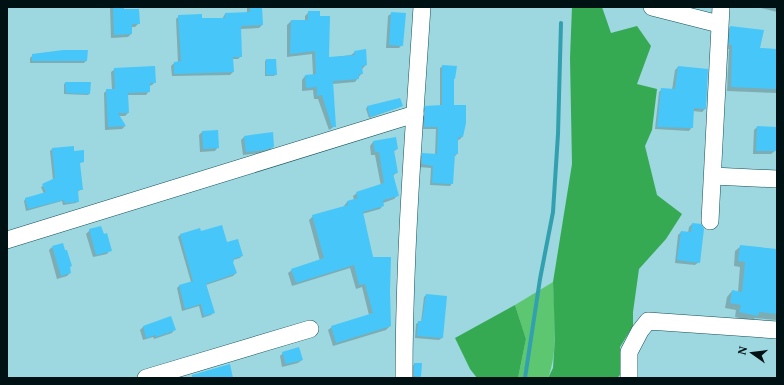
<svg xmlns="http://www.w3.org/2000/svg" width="784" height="385" font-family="'PT Serif',serif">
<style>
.green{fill:#5dc671}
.forest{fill:#36aa53}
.shadow{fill:#0003}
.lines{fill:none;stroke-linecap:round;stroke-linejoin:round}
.stream{stroke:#33a0af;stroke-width:4}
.building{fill:#47c7f9}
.street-casing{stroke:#125058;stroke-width:18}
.street{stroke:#fff;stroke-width:17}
</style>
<rect width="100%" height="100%" fill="#9dd7e0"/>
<path class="green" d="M553 282C554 311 559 350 548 378H518L526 339 515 305Z"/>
<g class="forest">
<path d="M572 7H602L611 33 637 26 651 46 637 84 657 89 652 130 645 146 657 195 682 214 666 239 639 269 633 312V326L620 347V375L617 378H548L553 368 555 338 553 282 572 164 570 58Z"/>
<path d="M515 305 526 339 518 378H477L470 369 455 338Z"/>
</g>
<g class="shadow">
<path d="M110 7H123V10L139 23 135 27H131V34L128 37 111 38Z"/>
<path d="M247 7H261L262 25 259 28 240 29 241 56 238 59H232L233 72 230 75 172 76 171 66 174 63H178L176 19 179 16 201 20 222 19 225 14 247 13Z"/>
<path d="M761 7H777V12L761 8Z"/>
<path d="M309 12 319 17 328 58 351 55 355 52 366 65 362 69V73L355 82 332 84 335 126 329 130 318 99H314L313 90 302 91V80L305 76 313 75 312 54 287 57V25L291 21H305V16Z"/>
<path d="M392 13 402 45 399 48H386L388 16Z"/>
<path d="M730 27 758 48 777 50V93L727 91 729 49H726V31Z"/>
<path d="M33 55 86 61 84 63H30V58Z"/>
<path d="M266 60H275L276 74 274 76H265V61Z"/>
<path d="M443 66 453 80V106L462 137 459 140 457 139V154L454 157 452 183 450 186 430 185 431 168 419 167 420 157 423 154 435 155 436 129H422L423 109 426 107 440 106V68Z"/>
<path d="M678 67 707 70 705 109 702 112 693 111 692 127 689 131 655 129 659 92 662 89 672 90 675 70Z"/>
<path d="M115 69 155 82 152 85 149 86V91L146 95H127L128 113 125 116H119L125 126 122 129 105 130 104 93 107 90H112L111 72Z"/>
<path d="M65 83 89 94 88 95 64 94V84Z"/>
<path d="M400 99 402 106 400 107 369 118 366 109 367 107Z"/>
<path d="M757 127 775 151 771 154H753L754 130Z"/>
<path d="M217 131 218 147 215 151 200 152 199 135 202 132Z"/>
<path d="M244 137 273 147 270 150 261 153 243 155 241 140Z"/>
<path d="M373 142 397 149 393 152 397 172 393 176 398 195 394 199 383 203V205L380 209 362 214 390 326 386 330 333 346 328 330 332 327 369 315 362 287 356 289 350 268 292 286 288 273 292 270 320 261 309 220 313 216 344 207V206L347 202 354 200 353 196 357 193 381 186 375 155H371L370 146Z"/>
<path d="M52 149 73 152 83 161 79 164 82 189 77 192 78 201 76 203 63 205 62 201 26 211 24 201 26 198 44 194 41 187 53 180 50 151Z"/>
<path d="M692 224 699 262 695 265 675 263 678 235 681 232 688 233 689 227Z"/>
<path d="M90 230 110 250 107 254 93 257 86 234Z"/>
<path d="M200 233 226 244 242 255 240 258 233 260 232 262 236 273 233 276 206 285 214 312 211 315 202 318 199 306 182 311 177 288 179 286 191 282 178 237 180 235Z"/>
<path d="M741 246 777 250V320L755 318 752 321 735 317 736 310 725 308 727 297 732 291 738 292 740 267 734 266 735 251Z"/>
<path d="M52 247 69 268 70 273 67 276 57 279 49 250Z"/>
<path d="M426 295 442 338 439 340 415 338 416 324 419 322H421L424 297Z"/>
<path d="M170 318 174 330 172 333 154 339 153 337 143 340 140 330 143 327Z"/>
<path d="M283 353 302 360 298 363 282 367 280 356Z"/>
<path d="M415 364 420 376 418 378 413 377V365Z"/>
</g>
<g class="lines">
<path class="stream" d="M525 378 540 279 553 212 558 134 561 23"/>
</g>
<g class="building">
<path d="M113 7H124V9H139L140 24H132V34L114 35Z"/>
<path d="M250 7H262L263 25 241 26 242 57H233L234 72 174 74V62L181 61 178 15 202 14V18H225V13L250 12Z"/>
<path d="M308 11H320V16H330L329 57 355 55 354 51 366 49 367 65 362 66 363 74H359V79L333 81 336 127H332L322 95 317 96V87L306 88 305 75 316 74 315 51 290 54 291 20H308Z"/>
<path d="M391 12 406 13 403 46 389 45Z"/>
<path d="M730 26 764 30 760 48 777 49 776 89 731 87 732 45H729Z"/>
<path d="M63 50H88L87 61H32V54Z"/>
<path d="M266 59H276L277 75H266Z"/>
<path d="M442 65 457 66 455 79H454V105H466V123L463 137H458V154H455L453 184 432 183 433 166 422 164V153L437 154 438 127H424L425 106 442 105Z"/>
<path d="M155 66 156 83H150V92L128 93 129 113H118L126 126 108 127 106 89H115L114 68Z"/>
<path d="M678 66 708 69 706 109 694 108 693 128 657 127 661 88 675 89Z"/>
<path d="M65 82H91L90 94 66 93Z"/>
<path d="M400 98 403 106 370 117 367 106Z"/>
<path d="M757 126 777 127 776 151H756Z"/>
<path d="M218 130 219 148 203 149 202 131Z"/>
<path d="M273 132 274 147 265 150 246 152 244 136Z"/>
<path d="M396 137 398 149 394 150 398 173 393 174 399 196 383 200 384 206 363 212 373 257H391L390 291 391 326 336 343 331 326 373 313 365 284 359 285 354 265 296 283 291 269 324 258 312 215 348 205 347 201 358 198 356 192 384 183 379 152H375L373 141Z"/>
<path d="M74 146V151L84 150V162L80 163 83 190H78L79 202 65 203 64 200 28 209 25 198 46 192 42 184 55 178 52 148Z"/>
<path d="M692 223 701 224 704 229 700 263 677 260 681 231 691 232Z"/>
<path d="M222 225 227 242 238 239 243 256 233 259 234 261 233 262 237 273 206 284 215 313 204 316 201 304 185 309 179 285 193 281 180 234 200 228 201 231Z"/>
<path d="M101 226 104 234 107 233 112 251 96 255 89 229Z"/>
<path d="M63 243 65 250H67L72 266 70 267 71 273 61 276 52 246Z"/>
<path d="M740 245 777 249V314L759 312 758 316 739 312 741 305 730 303 732 290 742 292 745 262 738 261Z"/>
<path d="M426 294 447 296 443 338 417 336 418 321H422Z"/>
<path d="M171 316 176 330 156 337V335L146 338 143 326Z"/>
<path d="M299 347 303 360 286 364 282 352Z"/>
<path d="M414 363H422L421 377 414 376Z"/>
<path d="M230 364 233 378H192V375Z"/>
</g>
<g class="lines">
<defs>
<g id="street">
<path d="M652 7 719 24"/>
<path d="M713 176 777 179"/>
<path d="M710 221 721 7"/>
<path d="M7 240 415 114"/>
<path d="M146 378 310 329"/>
<path d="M404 378C404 254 414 130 422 7"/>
<path d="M629 378V352L640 331 648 321 777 330"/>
</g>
</defs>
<use href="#street" class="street-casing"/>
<use href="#street" class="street"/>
</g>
<rect width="784" height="385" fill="none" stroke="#001114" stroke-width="16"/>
<g transform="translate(752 353) rotate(284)" stroke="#9dd7e0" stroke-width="3" paint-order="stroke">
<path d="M0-3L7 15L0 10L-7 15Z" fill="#001114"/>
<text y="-6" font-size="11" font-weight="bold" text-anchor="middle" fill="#001114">N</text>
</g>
</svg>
